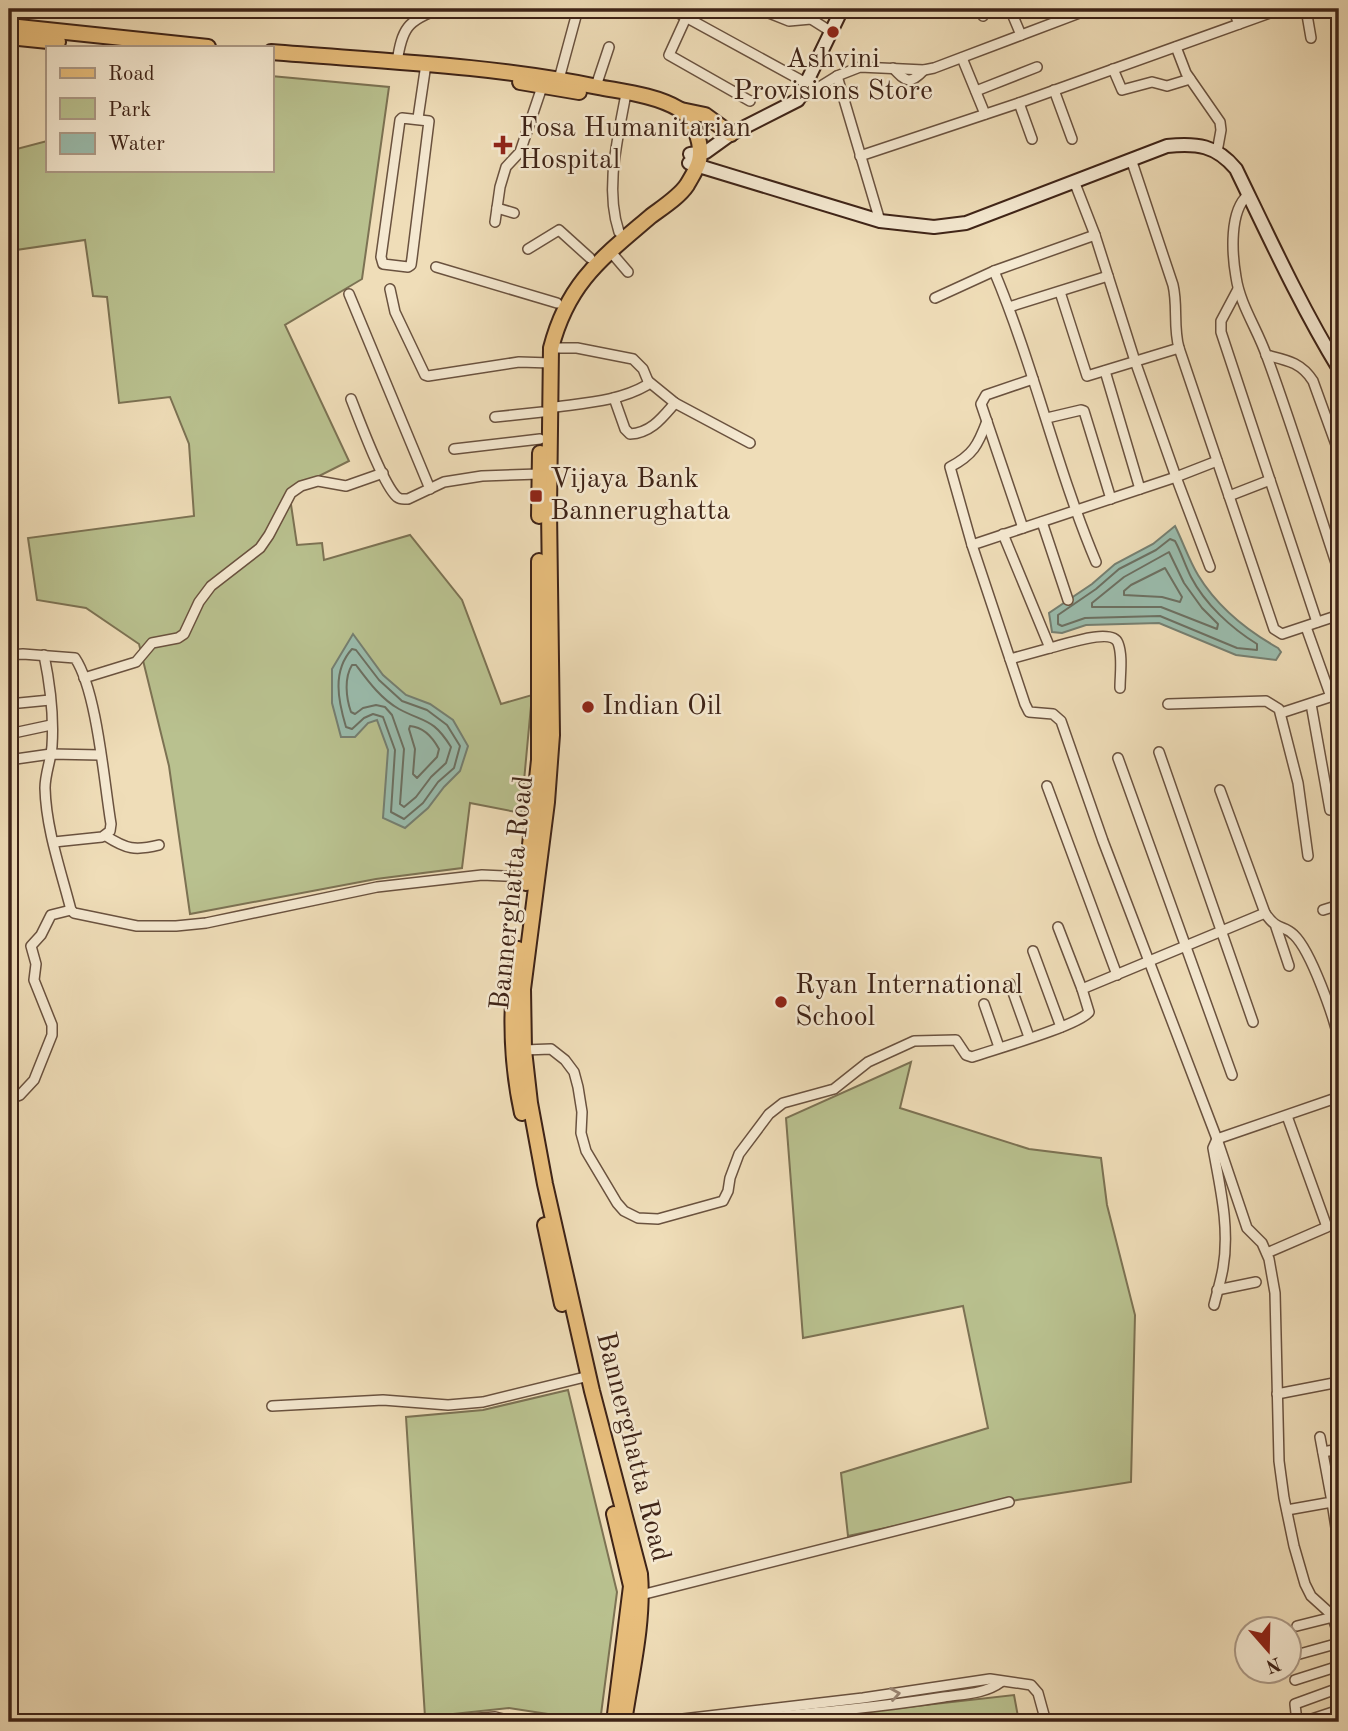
<svg xmlns="http://www.w3.org/2000/svg" width="1348" height="1731" font-family="'Old Standard TT',serif">
<style>
.green{fill:#b9c18f;stroke:#7c7253;stroke-width:2}
.water{fill:#9abcad;stroke:#757f71;stroke-width:2}
.lines{fill:none;stroke-linecap:round;stroke-linejoin:round}
.shore{stroke:#6c7062;stroke-width:2}
.street-casing{stroke:#6a523f;stroke-width:12}
.secondary-casing{stroke:#3e2317;stroke-width:16}
.primary-casing{stroke:#3e2317;stroke-width:18}
.street{stroke:#f5e9d1;stroke-width:9}
.secondary{stroke:#f5e9d1;stroke-width:12}
.primary{stroke:#e8be7c;stroke-width:14}
.oneway{stroke:#9a8674}
.poi-dot{fill:#8f2418;stroke:#f5e9d1;stroke-width:2.5}
.labels{text-anchor:middle;dominant-baseline:central;stroke-width:5;stroke-linejoin:round;paint-order:stroke}
.poi-label{font-size:28px;fill:#3e2317;stroke:#f5e9d1;text-anchor:start}
.street-label{font-size:28px;fill:#3e2317;stroke:#f5e9d1}
</style>
<rect width="100%" height="100%" fill="#efddb8"/>
<filter id="stains"><feTurbulence type="fractalNoise" baseFrequency=".00286" numOctaves="4"/><feColorMatrix values="0 0 0 0 .2 0 0 0 0 .09 0 0 0 0 .02 0 0 0 .5 -.17"/></filter>
<radialGradient id="worn" r=".72"><stop offset=".6" stop-color="#630" stop-opacity="0"/><stop offset="1" stop-color="#630" stop-opacity=".3"/></radialGradient>
<g class="green">
<path d="M271 76 389 87 362 279 285 325 349 461 289 491 297 545 322 543 324 560 410 535 462 600 501 704 532 695 521 813 470 803 462 868 376 879 190 914 169 766 139 644 86 608 37 600 28 538 194 516 189 444 170 397 119 403 107 297 93 296 85 240 9 251V151L47 141V170H271Z"/>
<path d="M911 1062 900 1108 1029 1149 1101 1158 1107 1205 1135 1315 1131 1482 1017 1500 848 1536 841 1473 988 1428 963 1306 803 1338 786 1118Z"/>
<path d="M568 1390 617 1592 600 1722 509 1708 425 1717 406 1417 483 1410Z"/>
<path d="M1014 1695 1019 1722H774Z"/>
</g>
<g class="water">
<path d="M1175 526C1183 542 1189 560 1198 575 1218 608 1246 630 1278 648L1281 652 1276 660 1236 655 1159 623 1086 625 1062 633 1052 632 1049 613 1092 584 1115 564 1153 544Z"/>
<path d="M353 634 383 675 406 695 430 704 453 720 468 746 460 771 444 787 428 808 405 828 383 818 388 750 377 720 368 723 355 737H341L332 703V669Z"/>
</g>
<g class="lines">
<g class="shore">
<path d="M1170 539 1175 541C1181 552 1185 565 1191 577 1205 604 1231 628 1257 644V650L1237 648 1160 616 1085 618 1062 626 1058 624V615L1096 589 1119 569 1156 550Z"/>
<path d="M1169 552 1184 583 1202 608 1218 624 1217 629 1161 607H1092V603L1124 577Z"/>
<path d="M1165 568 1182 597 1180 602 1162 597 1124 595V591L1131 585Z"/>
<path d="M352 649 356 650 379 680 402 701 427 710 447 725 460 746 454 768 438 782 423 803 404 819 391 812 395 750 383 717 373 714 364 718 352 729 346 727C338 700 332 671 352 649Z"/>
<path d="M352 665H356C368 681 381 699 399 709 425 723 433 718 451 747L446 763 431 777 416 797 404 807 400 804 404 749 392 715 385 707 376 705 363 708 355 714 351 712C346 698 344 678 352 665Z"/>
<path d="M410 726C423 727 433 738 439 749L437 757 417 778 413 774 415 749 409 729Z"/>
</g>
<defs>
<g id="street">
<path d="M671 9 806 83"/>
<path d="M690 9 669 55 750 101"/>
<path d="M759 9 789 21 811 19"/>
<path d="M808 9 811 19 830 31"/>
<path d="M980 9 983 16"/>
<path d="M1010 9 1021 35"/>
<path d="M1233 9 1239 24"/>
<path d="M1306 9 1311 38"/>
<path d="M1176 47 1186 73 1220 122 1221 130 1217 152"/>
<path d="M962 58 985 114"/>
<path d="M397 62C402 29 407 20 440 9"/>
<path d="M893 68C906 82 910 85 924 70"/>
<path d="M1113 69 1122 90 1152 82 1167 86 1190 79"/>
<path d="M837 76 880 221"/>
<path d="M559 79 578 9"/>
<path d="M596 86 609 47"/>
<path d="M1054 90 1072 139"/>
<path d="M976 91 1037 67"/>
<path d="M800 99 837 76 860 67 924 70 934 68 1090 9"/>
<path d="M1019 103 1032 139"/>
<path d="M402 118 429 121 412 258 411 265 408 267 383 264 381 257 400 120Z"/>
<path d="M418 118 426 64"/>
<path d="M860 156 1019 103 1281 9"/>
<path d="M1131 159 1173 285C1178 306 1173 327 1179 348L1274 629 1282 634 1339 615"/>
<path d="M1074 181 1095 235 1135 361 1176 477 972 545 1025 704 1029 712 1053 714 1061 721 1103 841 1217 1139 1247 1228 1262 1243 1269 1259 1275 1293 1279 1461 1284 1498 1294 1546 1305 1584 1311 1596 1332 1615 1339 1636"/>
<path d="M1248 195C1229 211 1232 254 1236 277 1240 305 1258 330 1267 357 1293 428 1315 500 1339 572"/>
<path d="M497 208 514 213"/>
<path d="M495 222 500 187 506 167 520 152 544 81"/>
<path d="M619 232C605 190 617 142 625 99"/>
<path d="M528 249 559 230 590 258"/>
<path d="M610 251 628 272"/>
<path d="M436 267 557 303"/>
<path d="M994 271C1034 366 1056 467 1096 562"/>
<path d="M390 289 395 312 425 375 428 376 519 362 551 363"/>
<path d="M1238 289 1221 321V332L1317 622"/>
<path d="M1060 292 1087 376 1179 348"/>
<path d="M349 294 430 489"/>
<path d="M935 298 994 271 1095 235"/>
<path d="M1009 307 1108 276"/>
<path d="M1266 355C1286 360 1301 362 1313 381L1339 453"/>
<path d="M1105 371 1140 489"/>
<path d="M648 381 675 403 750 443"/>
<path d="M614 398 625 429 630 434C651 433 662 418 675 403"/>
<path d="M351 399C359 419 383 485 397 497 401 500 403 499 408 499L444 482 482 476 539 474"/>
<path d="M549 408C582 403 618 402 647 385L648 381 643 369 633 359 577 348H551"/>
<path d="M495 417 542 412"/>
<path d="M1047 418 1081 410 1084 411 1111 499"/>
<path d="M454 449 540 439"/>
<path d="M1229 496 1270 480"/>
<path d="M1042 522 1068 600"/>
<path d="M1023 528 981 404 986 395 1033 379"/>
<path d="M1003 534 1050 648 1010 659"/>
<path d="M972 545 950 467C973 455 978 445 987 421"/>
<path d="M1210 567 1176 477 1217 461"/>
<path d="M1306 627 1331 697"/>
<path d="M1050 648C1063 645 1112 627 1118 643 1123 656 1120 674 1120 688"/>
<path d="M9 655 23 654 75 658C97 691 104 782 111 824L110 831 102 837 54 842"/>
<path d="M44 655C50 684 54 716 52 746 51 760 45 774 45 788 46 829 61 871 71 910L74 913 137 926H176L206 923 377 887 482 875 526 877"/>
<path d="M84 678 136 662 152 643 178 638 184 634 199 602 211 586 260 548 269 535 291 493 301 486 318 481 346 486 383 473"/>
<path d="M9 704 50 700"/>
<path d="M1168 704 1266 701 1279 709 1298 783 1308 856"/>
<path d="M1311 704 1330 810"/>
<path d="M1281 713 1339 694"/>
<path d="M9 734 51 725"/>
<path d="M1159 752 1253 1022"/>
<path d="M1118 758 1232 1075"/>
<path d="M9 760 51 754 100 755"/>
<path d="M1047 786 1117 975"/>
<path d="M1220 790 1265 913C1278 932 1283 924 1294 935 1311 951 1334 1017 1339 1041"/>
<path d="M106 836C126 849 135 851 159 845"/>
<path d="M1323 910 1339 905"/>
<path d="M1058 927 1082 989"/>
<path d="M1276 927 1289 966"/>
<path d="M1033 951 1061 1027"/>
<path d="M1010 984 1029 1037"/>
<path d="M984 1004 999 1047"/>
<path d="M524 1050 551 1049 565 1060 574 1072 578 1087 582 1112 581 1133 586 1151 617 1203 624 1211 638 1218 658 1219 723 1201 728 1191 730 1178 739 1154 769 1114 783 1103 834 1089 868 1062 914 1041 956 1040 966 1055 972 1057C995 1049 1078 1026 1089 1012L1082 989 1265 913"/>
<path d="M9 1099 20 1095 34 1080 52 1035V1025L34 980 36 964 31 946 41 935 51 915 71 910"/>
<path d="M1267 1253 1327 1227 1287 1116"/>
<path d="M1217 1290 1256 1282"/>
<path d="M1214 1305C1217 1293 1221 1280 1223 1268 1230 1228 1220 1187 1213 1148L1217 1139 1339 1097"/>
<path d="M1336 1343 1339 1359"/>
<path d="M1277 1394 1339 1382"/>
<path d="M272 1406 383 1400 448 1405 483 1402 589 1376"/>
<path d="M1323 1452 1339 1449"/>
<path d="M1332 1502 1339 1547"/>
<path d="M1287 1510 1332 1502 1320 1437"/>
<path d="M641 1595 1009 1502"/>
<path d="M1297 1626 1333 1617"/>
<path d="M1296 1655 1339 1643"/>
<path d="M1295 1680 1339 1666"/>
<path d="M430 1722 495 1717 516 1722"/>
<path d="M657 1722 863 1698 990 1679 1031 1685 1038 1693 1046 1722"/>
<path d="M715 1722C791 1715 868 1709 944 1697 963 1694 985 1694 1001 1682"/>
<path d="M1297 1722 1295 1704 1339 1688"/>
<path d="M1303 1722 1339 1710"/>
</g>
<g id="secondary">
<path d="M690 154 706 152 731 134 798 100 842 9"/>
<path d="M689 163 880 221 934 227 966 223 1167 146C1197 143 1216 145 1236 169 1269 237 1300 305 1339 369"/>
</g>
<g id="primary">
<path d="M9 26 208 47"/>
<path d="M9 37 58 42"/>
<path d="M271 52C380 61 490 65 598 87 624 92 655 95 679 109 694 119 703 144 699 161 697 169 691 178 687 185 679 197 663 207 651 216 602 258 568 282 551 348L549 510 552 735 547 802 523 989 524 1050 530 1103 545 1184 592 1391 640 1574C644 1623 631 1674 624 1722"/>
<path d="M520 82 579 92"/>
<path d="M681 110 705 115 731 134"/>
<path d="M539 516 540 453"/>
<path d="M526 883 539 760V561"/>
<path d="M518 949C510 1003 510 1058 522 1113"/>
<path d="M545 1225 562 1304"/>
<path d="M614 1722 631 1586 614 1514"/>
</g>
</defs>
<use href="#street" class="street-casing"/>
<use href="#secondary" class="secondary-casing"/>
<use href="#primary" class="primary-casing"/>
<use href="#street" class="street"/>
<use href="#secondary" class="secondary"/>
<use href="#primary" class="primary"/>
</g>
<defs><path id="oneway-chevron" d="M-2-3.5L2.5 0L-2 3.5" fill="none" stroke-width="1.6" stroke-linecap="round" stroke-linejoin="round" transform="scale(1.75)"/></defs>
<use class="oneway" href="#oneway-chevron" transform="translate(895 1694) rotate(-9)"/>
<g class="poi-dot">
<circle cx="833" cy="32" r="7"/>
<path d="M499.5 134.5h7v7h7v7h-7v7h-7v-7h-7v-7h7z"/>
<rect x="529" y="489" width="14" height="14" rx="3.5"/>
<circle cx="588" cy="707" r="7"/>
<circle cx="781" cy="1002" r="7"/>
</g>
<g class="labels">
<g class="poi-label">
<text x="833" y="60" text-anchor="middle">Ashvini<tspan x="833" dy="32">Provisions Store</tspan></text>
<text x="519" y="129">Fosa Humanitarian<tspan x="519" dy="32">Hospital</tspan></text>
<text x="550" y="480">Vijaya Bank<tspan x="550" dy="32">Bannerughatta</tspan></text>
<text x="602" y="707">Indian Oil</text>
<text x="795" y="986">Ryan International<tspan x="795" dy="32">School</tspan></text>
</g>
<g class="street-label">
<text transform="translate(513 893) rotate(-84)">Bannerghatta Road</text>
<text transform="translate(632 1447) rotate(76)">Bannerghatta Road</text>
</g>
</g>
<rect width="1348" height="1731" fill="none" stroke="#efddb8" stroke-width="35"/>
<rect x="10" y="10" width="1327" height="1710" fill="none" stroke="#3e2317" stroke-width="3.5"/>
<rect x="18" y="18" width="1313" height="1696" fill="none" stroke="#3e2317" stroke-width="2"/>
<rect x="46" y="46" width="228" height="126" fill="#f5e9d1" stroke="#ac9a87" stroke-width="2"/>
<rect x="60" y="68" width="35" height="10" fill="#e8be7c" stroke="#ac9a87" stroke-width="2"/>
<text x="108" y="80" font-size="21" fill="#3e2317">Road</text>
<rect x="60" y="98" width="35" height="21" fill="#b9c18f" stroke="#ac9a87" stroke-width="2"/>
<text x="108" y="116" font-size="21" fill="#3e2317">Park</text>
<rect x="60" y="133" width="35" height="21" fill="#9abcad" stroke="#ac9a87" stroke-width="2"/>
<text x="108" y="150" font-size="21" fill="#3e2317">Water</text>
<g transform="translate(1268 1650) rotate(160)"><circle r="33" fill="#f5e9d1" stroke="#ac9a87" stroke-width="2"/>
<path d="M0-5L12 26L0 18L-12 26Z" fill="#8f2418"/>
<text y="-10" font-size="19" font-weight="bold" text-anchor="middle" fill="#3e2317">N</text>
</g>
<rect width="100%" height="100%" filter="url(#stains)"/>
<rect width="100%" height="100%" fill="url(#worn)"/>
</svg>
